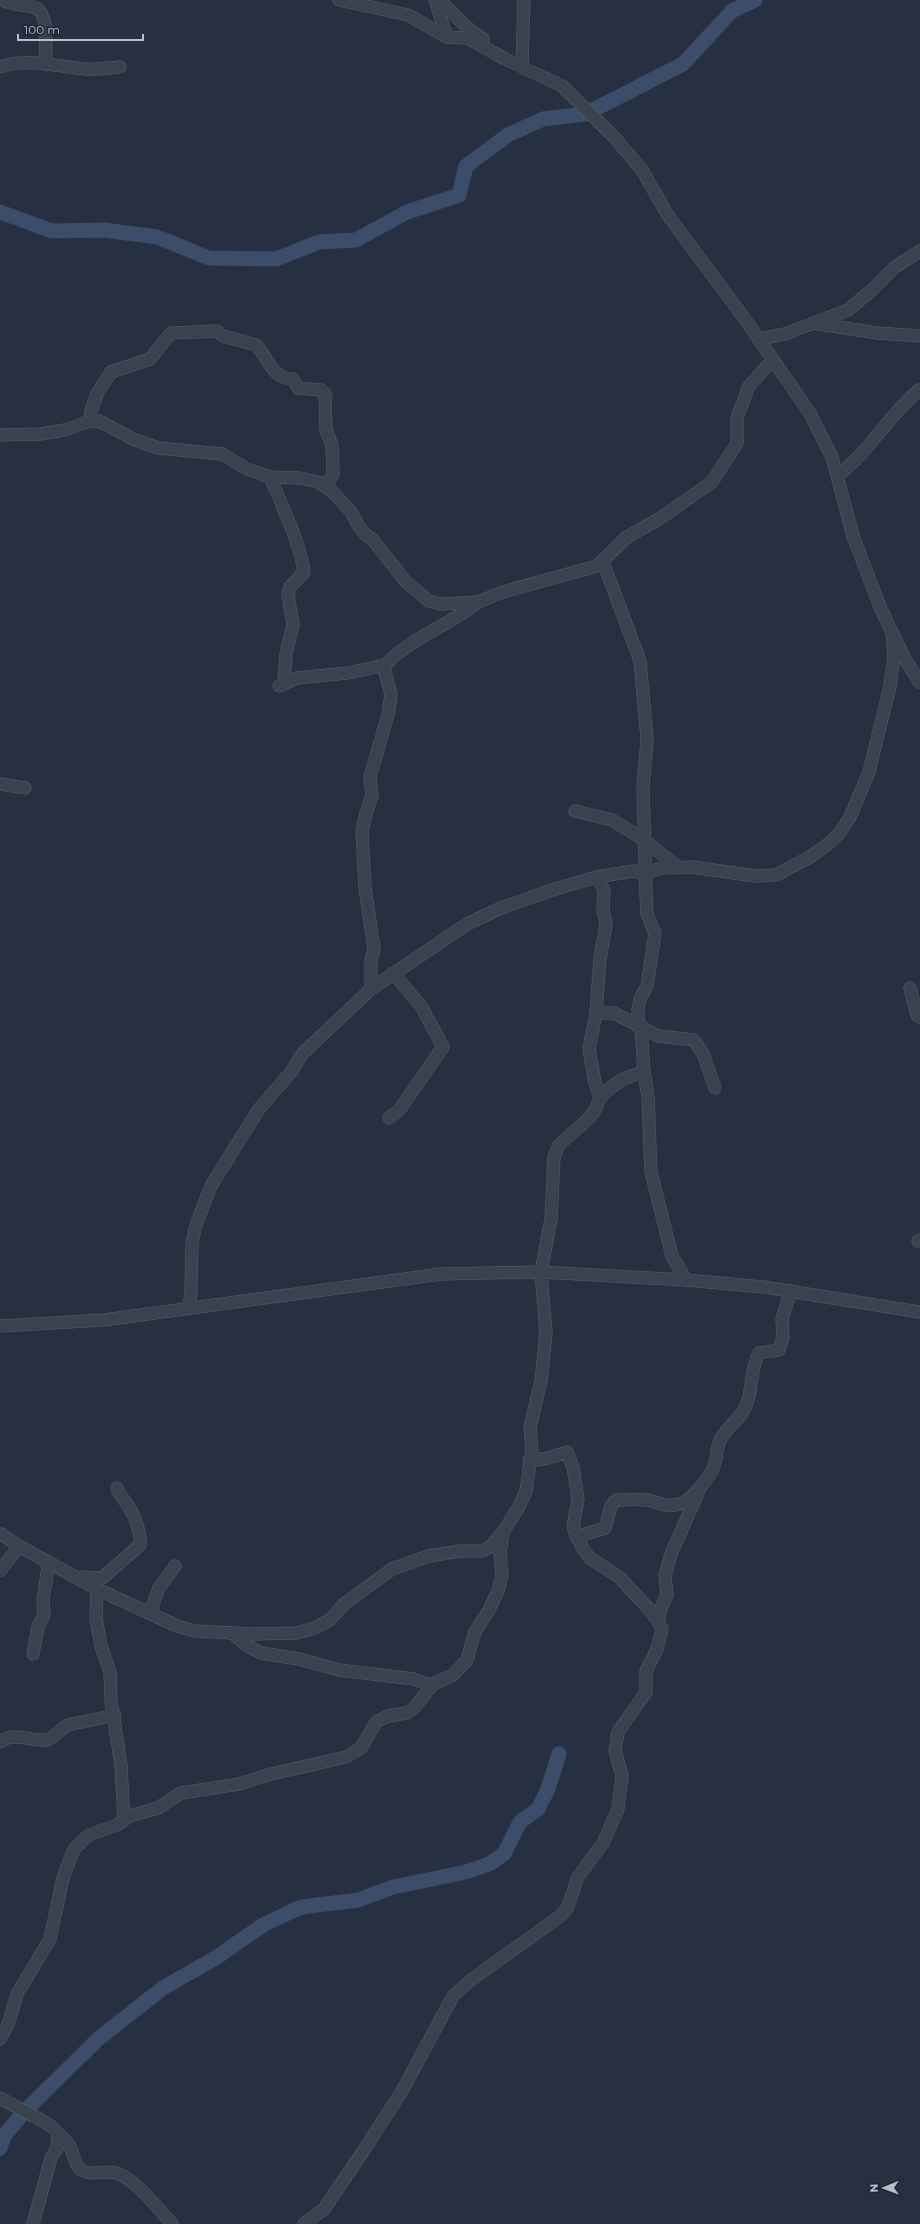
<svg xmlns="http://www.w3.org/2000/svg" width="920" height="2224" font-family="Montserrat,sans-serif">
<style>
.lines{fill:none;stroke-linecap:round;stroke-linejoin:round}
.river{stroke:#3c4d69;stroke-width:15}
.minor-casing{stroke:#58606d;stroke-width:13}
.minor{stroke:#3a4250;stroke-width:12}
</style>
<rect width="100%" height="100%" fill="#263040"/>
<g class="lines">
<g class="river">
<path d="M593 110 683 64 732 11 755 0"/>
<path d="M0 212 52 231 104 230 157 237 209 258 276 259 319 242 356 240 407 212 459 195 466 166 508 135 543 119 585 114"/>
<path d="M0 2148 4 2136 24 2112 98 2039 163 1988 217 1957 263 1925 301 1907 358 1900 393 1887 466 1872 489 1864 504 1854 520 1822 538 1809 548 1789 559 1754"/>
</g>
<defs>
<g id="minor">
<path d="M3 0C13 7 25 3 36 8 51 16 43 49 47 64"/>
<path d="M339 0 408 15 447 37 468 38 505 59 562 86 614 137 642 170 667 214 747 322 809 412 832 457 853 536 880 607 905 659 920 683"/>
<path d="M435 0 447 37"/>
<path d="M439 0 471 31 483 39"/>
<path d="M522 66 524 0"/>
<path d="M0 67C26 57 59 67 86 69 97 70 109 68 120 67"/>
<path d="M813 323 877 333 920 336"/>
<path d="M759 339 785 334 848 310 872 290 895 267 920 251"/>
<path d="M90 421 91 411 97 394 111 372 150 359 171 333 217 331 223 336 256 345C269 359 271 378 293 379L298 388 321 390 325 394 326 430 332 445 333 474 326 485"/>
<path d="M0 435 41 434 65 430 90 421H99L135 440 158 448 222 454 247 469 270 477 300 478 318 482 332 491 352 513 358 525 365 534 373 540 406 582 429 601 441 604 478 602 503 592 597 566 627 537 659 519 712 482 737 443V418L749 386 766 367 775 362"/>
<path d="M837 476C869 452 889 415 920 389"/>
<path d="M270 477C282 505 300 543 304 572L290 587 288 595 293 625 286 653 284 683"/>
<path d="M603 562 640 661 647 739 643 786 646 894 647 914 655 933 647 986 640 999 638 1009V1019L641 1027 644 1071 648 1097 651 1172 672 1256 686 1280"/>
<path d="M279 686 297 678 348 673 385 665"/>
<path d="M0 784 25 788"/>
<path d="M575 811 612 820 643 839 679 868"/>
<path d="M597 877 604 890 603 910 606 925 600 959 596 1013 589 1049 595 1083 600 1098"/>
<path d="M910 988 917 1015 920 1017"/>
<path d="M371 989V960L374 949 365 888 362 831 366 813 372 796 370 777 388 715 391 694 385 672V665C411 637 449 626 478 602"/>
<path d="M596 1013H614L658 1036 694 1040 704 1056 715 1088"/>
<path d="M389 1118 400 1109 443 1047 421 1006 393 973"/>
<path d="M918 1241 920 1240"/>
<path d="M189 1308 191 1292 192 1244 196 1225 211 1186 259 1109 291 1072 303 1053 371 989 467 924 501 908 555 889 597 877 633 871 645 873 662 868 692 867 755 876 776 875 810 857 828 844 839 834 850 817 869 772 890 686 894 656 892 633"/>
<path d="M0 1326 104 1320 441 1274 541 1272 686 1280 764 1287 920 1312"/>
<path d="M0 1533 19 1546 97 1589 177 1626 195 1631 253 1634 297 1633 315 1628 330 1620 344 1604 392 1569 429 1556 460 1551H482L490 1547 502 1533"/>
<path d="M576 1537 605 1528 611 1506 616 1500C626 1500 637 1499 647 1500 658 1502 667 1508 680 1504 692 1500 709 1479 714 1466 718 1457 715 1446 722 1437 730 1424 742 1418 747 1403 753 1386 750 1370 759 1353L779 1350 783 1337 782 1319 791 1291"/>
<path d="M0 1571 19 1546"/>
<path d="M82 1577 102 1578 140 1545C141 1535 136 1518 130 1509 126 1501 120 1497 117 1488"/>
<path d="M97 1589 96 1618 101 1646 110 1672 111 1700 121 1766 124 1820"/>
<path d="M150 1613 159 1588 175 1566"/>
<path d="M658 1621 661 1608 667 1595 665 1576 671 1554 698 1493"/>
<path d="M232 1633 246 1645 261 1653 299 1659 339 1670 414 1679 427 1684H433L453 1675 467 1660 475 1632 489 1610 498 1591 502 1575 500 1553 503 1532 520 1505 526 1491 532 1450 530 1428 541 1381 546 1333 541 1272 551 1219 554 1157 559 1145 589 1118 595 1110 600 1098 608 1090 621 1080 644 1071"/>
<path d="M33 1654 38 1627 44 1615 43 1599 49 1562"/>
<path d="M0 1742C15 1731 32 1742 47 1740 55 1738 60 1728 68 1725L115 1715"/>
<path d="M0 2039 9 2022 17 1994 50 1939 63 1878 72 1854 75 1848 89 1835 117 1825 129 1816 158 1808 181 1793 239 1784 271 1774 346 1757 361 1748 376 1722 388 1716 407 1713 414 1708 433 1684"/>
<path d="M0 2098 48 2124 58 2133 57 2148 51 2158 33 2224"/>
<path d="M58 2133C62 2137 68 2142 70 2147 74 2154 74 2163 80 2169 89 2177 108 2169 119 2174 138 2182 158 2209 172 2224"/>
<path d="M304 2224 324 2209 364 2150 402 2091 453 1996 471 1980 559 1917 567 1909 578 1877 603 1843 618 1809 622 1776 615 1751 618 1732 646 1692V1671L657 1649 662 1629 658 1621 648 1608 619 1577 590 1558 583 1549 573 1527 578 1499 573 1467 567 1452 548 1458 529 1461"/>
</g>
</defs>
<use href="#minor" class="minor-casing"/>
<use href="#minor" class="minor"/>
</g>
<g transform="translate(884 2188) rotate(269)" stroke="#1f2735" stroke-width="3" paint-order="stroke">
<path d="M0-3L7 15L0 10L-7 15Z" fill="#b7bdca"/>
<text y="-6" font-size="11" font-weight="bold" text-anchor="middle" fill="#b7bdca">N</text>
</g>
<path d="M18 34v6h125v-6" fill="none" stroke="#b7bdca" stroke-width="2"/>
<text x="24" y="34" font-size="12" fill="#b7bdca" stroke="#1f2735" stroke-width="3" paint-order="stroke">100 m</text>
</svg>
